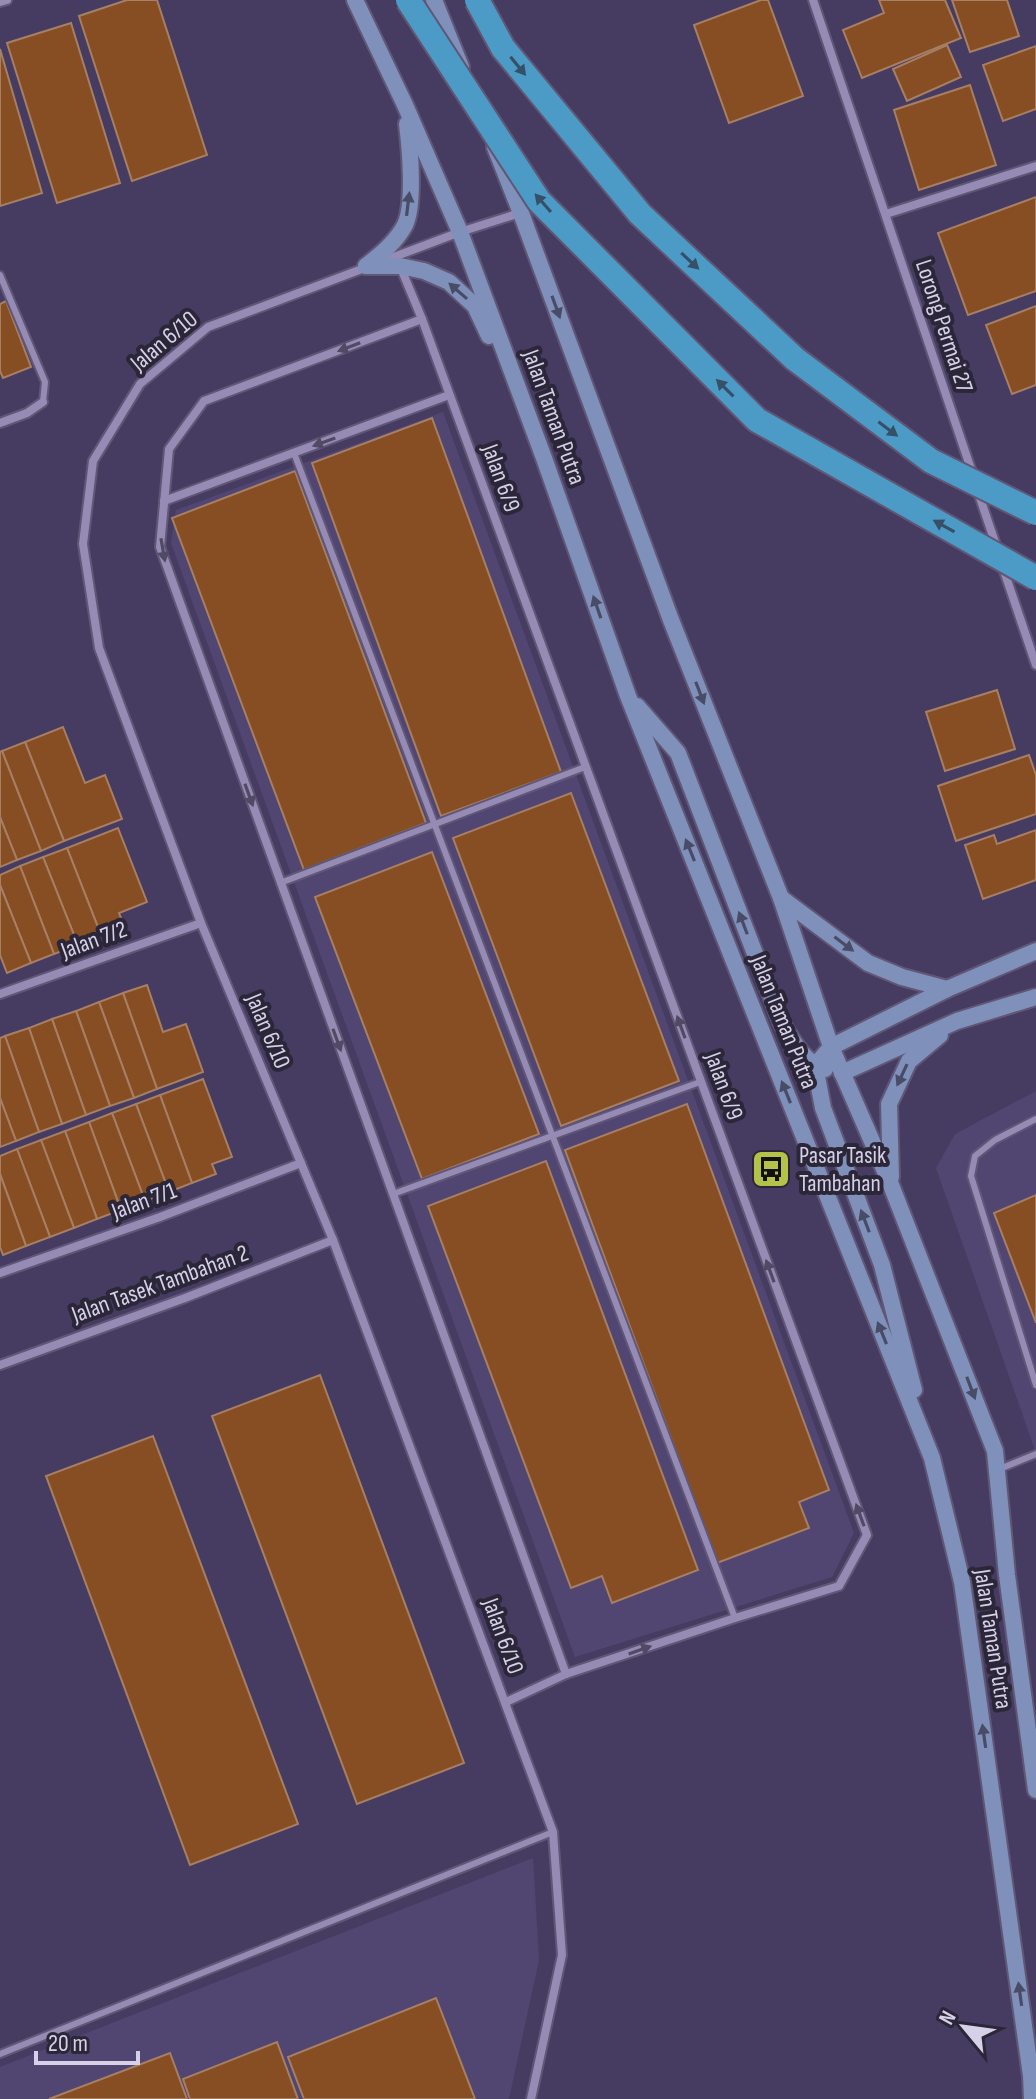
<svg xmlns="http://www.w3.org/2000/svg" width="1036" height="2099" font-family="'Sofia Sans Condensed',sans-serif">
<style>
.built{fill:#514671}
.building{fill:#874e23;stroke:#a77f65;stroke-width:2}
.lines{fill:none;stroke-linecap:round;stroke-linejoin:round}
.lane-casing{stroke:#605776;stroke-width:10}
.street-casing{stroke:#605776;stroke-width:12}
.secondary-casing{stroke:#605776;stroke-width:20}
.lane{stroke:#958bb5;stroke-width:6}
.street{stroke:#958bb5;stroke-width:8}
.secondary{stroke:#7f90ba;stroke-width:16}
.highway-bridge-casing{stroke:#605776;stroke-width:28;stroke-linecap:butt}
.highway-bridge{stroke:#4c9bc7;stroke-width:24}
.oneway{fill:#37506a}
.oneway2{fill:#484c66}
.oneway3{fill:#504a64}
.labels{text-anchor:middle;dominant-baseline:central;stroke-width:8;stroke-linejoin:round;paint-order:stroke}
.street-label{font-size:24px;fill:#d6d1e8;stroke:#2b2738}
.poi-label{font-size:24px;fill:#d6d1e8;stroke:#2b2738;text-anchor:start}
</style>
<rect width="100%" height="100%" fill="#463c61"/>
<g class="built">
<path d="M443 412 854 1533 832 1577 575 1657 171 543 176 510Z"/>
<path d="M1036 1091V1453L936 1168 955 1134Z"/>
<path d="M533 1858 539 1960 509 2099H0V2067Z"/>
</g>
<g class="building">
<path d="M127 0H157L207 155 132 181 79 16Z"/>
<path d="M761 0H768L803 96 729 123 694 25Z"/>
<path d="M879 0H945L961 38 862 78 843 30 884 13Z"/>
<path d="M952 0H1007L1019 36 970 52Z"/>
<path d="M71 23 120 183 57 203 7 43Z"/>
<path d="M947 45 961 77 907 101 893 69Z"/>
<path d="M1036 46V109L1003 121 983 65Z"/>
<path d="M0 49 42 193 0 206Z"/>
<path d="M970 85 996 165 919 190 894 110Z"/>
<path d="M1036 197V291L968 315 938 233Z"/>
<path d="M6 301 31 367 3 378 0 371V304Z"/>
<path d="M1036 306V385L1012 394 986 325Z"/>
<path d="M432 418 561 772 441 816 312 463Z"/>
<path d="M295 471 426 823 304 870 172 518Z"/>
<path d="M997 690 1015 749 945 771 926 712Z"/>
<path d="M63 727 85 783 105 775 122 819 64 841 25 742Z"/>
<path d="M25 742 64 841 41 851 2 751Z"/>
<path d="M2 751 41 851 17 860 0 817V752Z"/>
<path d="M1029 755 1036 775V814L956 841 938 786Z"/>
<path d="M571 793 679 1081 561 1126 453 838Z"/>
<path d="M0 817 17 860 0 867Z"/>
<path d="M118 828 147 902 119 913 124 926 101 935 67 848Z"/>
<path d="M1036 830V880L983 899 965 845 994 835 997 844Z"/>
<path d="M67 848 101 935 78 945 43 857Z"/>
<path d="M432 852 539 1134 422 1179 315 897Z"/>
<path d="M43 857 78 945 54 954 20 866Z"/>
<path d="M20 866 54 954 31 963 0 885V875Z"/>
<path d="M0 885 31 963 7 973 0 955Z"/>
<path d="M147 985 163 1032 186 1024 203 1072 157 1089 123 993Z"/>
<path d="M123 993 157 1089 134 1098 99 1002Z"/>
<path d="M99 1002 134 1098 110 1106 76 1011Z"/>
<path d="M76 1011 110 1106 86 1115 52 1019Z"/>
<path d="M52 1019 86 1115 62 1124 29 1028Z"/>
<path d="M29 1028 62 1124 39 1132 5 1036Z"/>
<path d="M5 1036 39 1132 16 1141 0 1098V1038Z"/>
<path d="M203 1079 232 1157 212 1164 216 1174 192 1183 160 1095Z"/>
<path d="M160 1095 192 1183 169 1192 136 1104Z"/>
<path d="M0 1098 16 1141 0 1147Z"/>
<path d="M136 1104 169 1192 145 1201 112 1113Z"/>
<path d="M687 1104 829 1490 799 1502 809 1528 717 1563 565 1150Z"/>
<path d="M112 1113 145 1201 121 1210 89 1122Z"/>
<path d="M89 1122 121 1210 97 1219 65 1131Z"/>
<path d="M65 1131 97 1219 74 1228 41 1140Z"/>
<path d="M41 1140 74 1228 50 1237 17 1149Z"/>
<path d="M17 1149 50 1237 26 1246 0 1174V1156Z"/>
<path d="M546 1161 698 1570 612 1603 602 1576 571 1588 428 1206Z"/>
<path d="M0 1174 26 1246 3 1255 0 1247Z"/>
<path d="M1036 1195V1323L994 1213Z"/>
<path d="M320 1375 464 1763 357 1804 212 1416Z"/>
<path d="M153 1436 298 1824 190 1865 46 1476Z"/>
<path d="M436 1998 475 2099H304L288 2057Z"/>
<path d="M277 2042 298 2099H190L183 2079Z"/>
<path d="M170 2053 187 2099H49Z"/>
</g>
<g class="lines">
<defs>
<g id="lane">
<path d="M0 275 45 382 43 402"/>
<path d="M294 453 735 1618"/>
<path d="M280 883 585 767"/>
<path d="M1036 1119 995 1140 975 1156 971 1176 1036 1385"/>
<path d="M393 1194 700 1082"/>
<path d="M997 1470 1036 1454"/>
<path d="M0 2054 553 1832"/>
</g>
<g id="street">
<path d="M813 0 973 475"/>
<path d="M0 2 7 0"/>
<path d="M520 213 460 232 208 327 140 384 93 461 83 544 99 648 201 923 333 1240 553 1832 562 1955 531 2099"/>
<path d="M886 214 1036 166"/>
<path d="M400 266 422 319 867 1535 839 1586 735 1618 566 1674 506 1702"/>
<path d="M422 319 204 401 169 449 160 547 566 1674"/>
<path d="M0 423 27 413 43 402"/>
<path d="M978 492 998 551"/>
<path d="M164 501 449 395"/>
<path d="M1003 568 1036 665"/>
<path d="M0 994 201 923"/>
<path d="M0 1273 160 1217 301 1163"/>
<path d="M0 1365 185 1298 333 1240"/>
</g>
<g id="secondary">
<path d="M355 0 405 105 460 232 544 458 628 696 932 1458 962 1582 1031 2076 1032 2099"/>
<path d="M434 0 461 67"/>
<path d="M495 147 521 213 671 620 781 898 831 1047 891 1185 995 1451 1007 1575 1036 1790"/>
<path d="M366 266H400L424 271 449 282 475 306 489 336"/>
<path d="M366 266C381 254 396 242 405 225 415 204 410 148 407 124"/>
<path d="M637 706 678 753 782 1024C793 1041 804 1063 825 1069"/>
<path d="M781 898 868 963 902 977 947 989"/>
<path d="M842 1073 957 1021 1036 997"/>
<path d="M891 1177 889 1104 909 1061 940 1035"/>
<path d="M914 1390 882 1265 823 1108 815 1066 831 1047 947 989 1036 951"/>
</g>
</defs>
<use href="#lane" class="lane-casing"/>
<use href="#street" class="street-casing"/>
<use href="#secondary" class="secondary-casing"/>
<use href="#lane" class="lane"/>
<use href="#street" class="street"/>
<use href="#secondary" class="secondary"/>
<defs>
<g id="highway-bridge">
<path d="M408 0 539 201 757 420 1036 578"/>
<path d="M477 0 503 48 640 214 795 359 931 461 1036 513"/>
</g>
</defs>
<use href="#highway-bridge" class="highway-bridge-casing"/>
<use href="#highway-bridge" class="highway-bridge"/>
</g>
<defs><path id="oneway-solid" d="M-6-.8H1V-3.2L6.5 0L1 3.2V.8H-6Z" transform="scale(2)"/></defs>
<g class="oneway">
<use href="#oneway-solid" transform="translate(518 66) rotate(51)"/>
<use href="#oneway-solid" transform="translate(543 203) rotate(-131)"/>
<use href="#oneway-solid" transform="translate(690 261) rotate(43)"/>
<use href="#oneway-solid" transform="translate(725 388) rotate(-135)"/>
<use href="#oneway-solid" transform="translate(888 429) rotate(37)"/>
<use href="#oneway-solid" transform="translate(944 526) rotate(-151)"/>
</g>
<g class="oneway2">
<use href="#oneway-solid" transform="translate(408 204) rotate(-83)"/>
<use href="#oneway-solid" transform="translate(458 291) rotate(-139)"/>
<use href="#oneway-solid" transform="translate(556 307) rotate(70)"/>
<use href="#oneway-solid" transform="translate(597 607) rotate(-109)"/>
<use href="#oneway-solid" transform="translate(700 693) rotate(69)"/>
<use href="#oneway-solid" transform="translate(690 850) rotate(-112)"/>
<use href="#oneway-solid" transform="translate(743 923) rotate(-111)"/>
<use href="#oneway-solid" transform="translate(844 944) rotate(37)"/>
<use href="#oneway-solid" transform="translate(902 1075) rotate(115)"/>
<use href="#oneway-solid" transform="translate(786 1092) rotate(-112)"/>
<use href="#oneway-solid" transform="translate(865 1221) rotate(-111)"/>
<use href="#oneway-solid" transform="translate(882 1333) rotate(-112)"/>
<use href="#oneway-solid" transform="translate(971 1388) rotate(69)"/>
<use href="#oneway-solid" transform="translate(984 1736) rotate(-98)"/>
<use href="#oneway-solid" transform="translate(1020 1994) rotate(-98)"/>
</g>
<g class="oneway3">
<use href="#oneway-solid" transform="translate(349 347) rotate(159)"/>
<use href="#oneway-solid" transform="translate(324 442) rotate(160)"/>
<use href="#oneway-solid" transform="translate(163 550) rotate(80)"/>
<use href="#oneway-solid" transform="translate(249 795) rotate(70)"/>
<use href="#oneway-solid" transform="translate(681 1027) rotate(-110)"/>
<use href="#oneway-solid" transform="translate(337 1040) rotate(70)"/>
<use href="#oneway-solid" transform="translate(770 1271) rotate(-110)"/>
<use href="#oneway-solid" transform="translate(860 1515) rotate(-110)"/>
<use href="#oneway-solid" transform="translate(640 1650) rotate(-19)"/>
</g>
<defs>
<symbol id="bus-square" viewBox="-11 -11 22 22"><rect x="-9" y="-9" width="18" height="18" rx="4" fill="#b4c24a" stroke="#2b2738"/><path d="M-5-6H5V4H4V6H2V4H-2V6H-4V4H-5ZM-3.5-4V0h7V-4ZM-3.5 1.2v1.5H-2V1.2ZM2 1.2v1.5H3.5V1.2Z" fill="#111"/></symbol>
</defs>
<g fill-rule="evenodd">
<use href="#bus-square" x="749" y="1147" width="44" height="44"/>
</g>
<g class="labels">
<g class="street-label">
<text transform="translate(944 326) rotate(72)">Lorong Permai 27</text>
<text transform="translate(164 341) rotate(-40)">Jalan 6/10</text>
<text transform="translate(554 417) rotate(70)">Jalan Taman Putra</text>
<text transform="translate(501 478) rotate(70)">Jalan 6/9</text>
<text transform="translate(94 940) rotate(-20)">Jalan 7/2</text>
<text transform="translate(784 1022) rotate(68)">Jalan Taman Putra</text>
<text transform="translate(268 1031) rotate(67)">Jalan 6/10</text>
<text transform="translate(724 1086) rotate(70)">Jalan 6/9</text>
<text transform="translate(144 1201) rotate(-20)">Jalan 7/1</text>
<text transform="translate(160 1284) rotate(-20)">Jalan Tasek Tambahan 2</text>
<text transform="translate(503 1636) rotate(70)">Jalan 6/10</text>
<text transform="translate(993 1639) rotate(81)">Jalan Taman Putra</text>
</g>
<g class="poi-label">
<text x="799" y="1155">Pasar Tasik<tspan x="799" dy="28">Tambahan</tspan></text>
</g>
</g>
<g transform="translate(964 2027) rotate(299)" stroke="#2b2738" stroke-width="6" paint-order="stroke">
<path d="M0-6L14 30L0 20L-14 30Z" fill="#d6d1e8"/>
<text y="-12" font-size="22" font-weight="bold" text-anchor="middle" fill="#d6d1e8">N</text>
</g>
<path d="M36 2051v12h102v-12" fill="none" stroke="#d6d1e8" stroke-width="4"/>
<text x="48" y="2051" font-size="24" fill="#d6d1e8" stroke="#2b2738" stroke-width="6" paint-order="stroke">20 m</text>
</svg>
